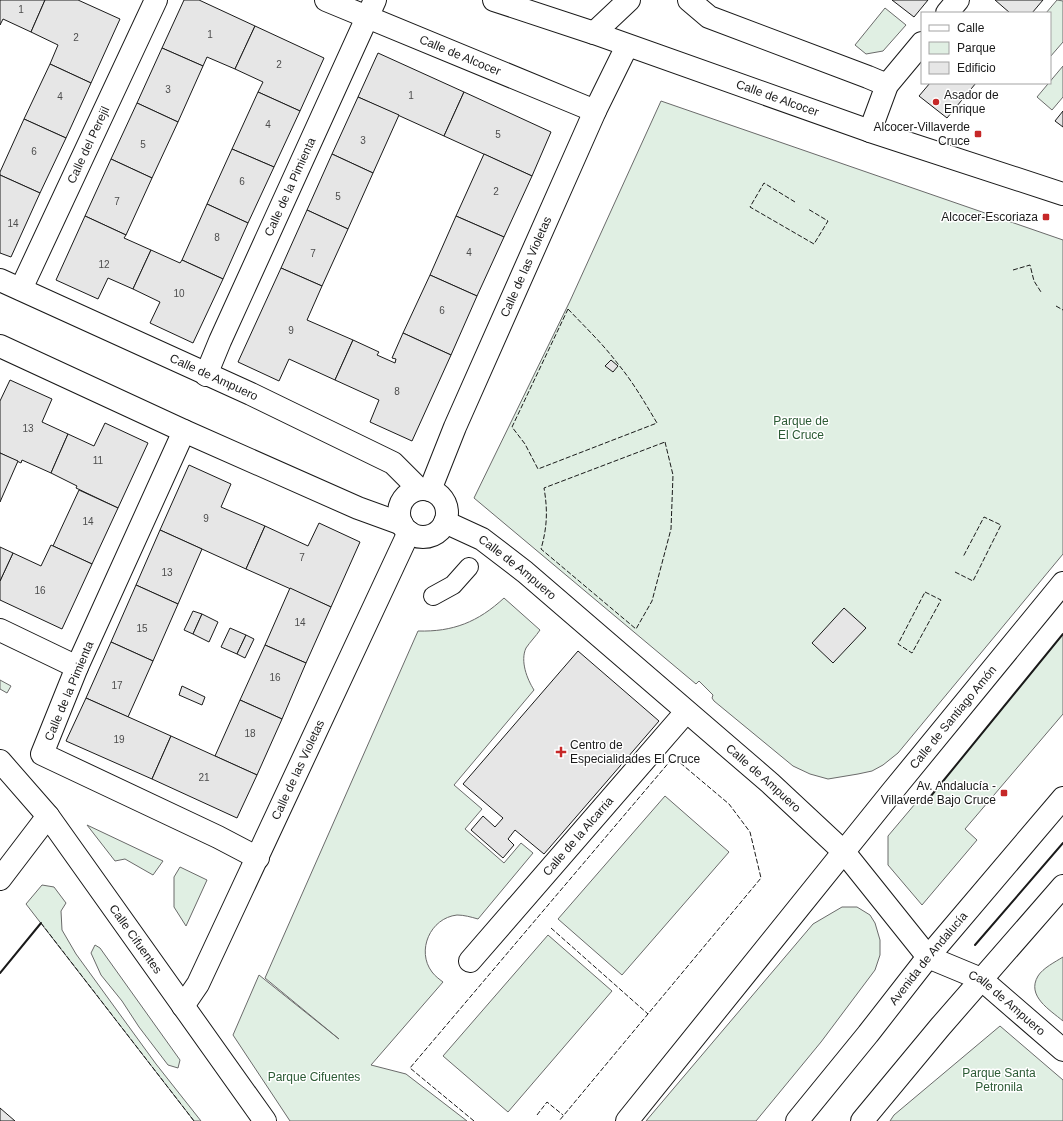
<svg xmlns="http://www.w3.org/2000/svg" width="1063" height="1121" font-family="Helvetica,sans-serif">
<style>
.green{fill:#e0efe3;stroke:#6a6a6a}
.building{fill:#e6e6e6;stroke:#1a1a1a}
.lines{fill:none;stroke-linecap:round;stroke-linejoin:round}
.pedestrian-casing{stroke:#1a1a1a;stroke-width:20}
.minor-casing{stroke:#1a1a1a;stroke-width:24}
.tertiary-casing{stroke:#1a1a1a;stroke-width:24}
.secondary-casing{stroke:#1a1a1a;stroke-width:24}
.primary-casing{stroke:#1a1a1a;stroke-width:24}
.pedestrian{stroke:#fff;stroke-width:18}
.minor{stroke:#fff;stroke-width:22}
.tertiary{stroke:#fff;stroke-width:22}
.secondary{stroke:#fff;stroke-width:22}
.primary{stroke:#fff;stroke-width:22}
.fence{stroke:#1a1a1a;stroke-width:1;stroke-dasharray:5 2;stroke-linecap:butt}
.wall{stroke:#1a1a1a;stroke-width:2}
.poi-dot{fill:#c62828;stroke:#fff;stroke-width:1.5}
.labels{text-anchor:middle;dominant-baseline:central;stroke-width:3;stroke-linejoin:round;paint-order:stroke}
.number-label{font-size:10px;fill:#4d4d4d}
.street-label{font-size:12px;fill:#1a1a1a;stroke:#fff}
.poi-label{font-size:12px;fill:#1a1a1a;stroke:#fff;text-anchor:end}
.park-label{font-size:12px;fill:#2b5a34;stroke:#fff}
</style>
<rect width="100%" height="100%" fill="#fff"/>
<g class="green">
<path d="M1057 0 1063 1V42L1050 57V13H1046Z"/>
<path d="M885 8 906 25 883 51 866 54 855 45Z"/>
<path d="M1063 66V97L1052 110 1037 97Z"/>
<path d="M661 101 1063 240V554L898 753 883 765 872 771 858 774 828 779 810 774 793 766 714 701 712 698 713 695 699 681 696 684 474 498 570 301Z"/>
<path d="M504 598 540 630C536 636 530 642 526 648 520 661 527 679 534 690L454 785 482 809 465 829 504 863 521 843 533 853 478 919C471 917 464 915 457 915 430 918 416 951 432 972 435 976 439 979 443 982L371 1065 406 1074 467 1121H290L233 1035 259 975 339 1039 265 978 418 631C453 632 478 622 504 598Z"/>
<path d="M1063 634V714L965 829 977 840 922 905 888 865V836L920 798 926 802Z"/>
<path d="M0 680 11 686 7 693 0 689Z"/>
<path d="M665 796 729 852 622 975 558 919Z"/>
<path d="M87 825 163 861 153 875 125 859 115 861Z"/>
<path d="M180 867 207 880 186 926 174 907V877Z"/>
<path d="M42 885 54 887 66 903 61 911 62 930 76 954 156 1064 201 1121H194L26 904Z"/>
<path d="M842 907H857L870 915 875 923 880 940V955L875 970 821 1042 756 1121H646L813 924Z"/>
<path d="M548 935 612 991 508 1112 443 1056Z"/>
<path d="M95 945 100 948 180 1060 178 1068 168 1065 139 1027 122 1001 101 975 91 953Z"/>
<path d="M1063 957V1021C1050 1010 1026 996 1038 976 1043 968 1055 962 1063 957Z"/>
<path d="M1000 1026 1063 1080V1121H890L894 1115Z"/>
</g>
<g class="building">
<path d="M0 0H45L31 32 3 19 0 25Z"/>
<path d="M45 0H78L120 19 91 83 50 64 58 45 31 32Z"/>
<path d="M184 0H199L255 26 235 69 207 57 203 66 162 48Z"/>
<path d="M892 0H928L914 17Z"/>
<path d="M995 0H1043L1032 13H1010Z"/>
<path d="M255 26 324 58 300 111 258 92 263 82 235 69Z"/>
<path d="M162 48 203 66 178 122 137 103Z"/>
<path d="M378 53 464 92 444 136 358 97Z"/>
<path d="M50 64 91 83 66 138 24 119Z"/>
<path d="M930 83H976L947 118 919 96Z"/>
<path d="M258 92 300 111 274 167 232 149Z"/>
<path d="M464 92 551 132 532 176 444 136Z"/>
<path d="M358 97 399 115 373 173 332 154Z"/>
<path d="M137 103 178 122 152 178 111 159Z"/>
<path d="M1063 111V127L1055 121Z"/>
<path d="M24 119 66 138 40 193 0 175V172Z"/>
<path d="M232 149 274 167 248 223 207 204Z"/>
<path d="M332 154 373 173 348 229 307 210Z"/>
<path d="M484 154 532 176 504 237 456 216Z"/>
<path d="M111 159 152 178 126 235 85 216Z"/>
<path d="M0 175 40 193 11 257 0 253Z"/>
<path d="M207 204 248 223 223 279 182 260Z"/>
<path d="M307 210 348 229 322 286 281 268Z"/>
<path d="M85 216 126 235 124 238 151 250 133 289 108 278 98 299 56 280Z"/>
<path d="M456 216 504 237 477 296 430 275Z"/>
<path d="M151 250 180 263 182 260 223 279 193 343 150 323 160 302 133 289Z"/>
<path d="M281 268 322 286 307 320 353 340 335 380 289 359 279 381 238 362Z"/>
<path d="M430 275 477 296 451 355 403 333Z"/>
<path d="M403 333 451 355 412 441 370 422 379 400 335 380 353 340 379 352 377 355 395 363 396 359 392 358Z"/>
<path d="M611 360 618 366 613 372 605 366Z"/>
<path d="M10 380 52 399 42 422 68 434 51 473 22 460 21 463 0 453V401Z"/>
<path d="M105 423 148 443 118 508 76 488 77 486 51 473 68 434 94 446Z"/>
<path d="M0 453 18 461 0 502Z"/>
<path d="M189 465 231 484 221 507 265 526 246 569 160 530Z"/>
<path d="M79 490 118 508 92 564 53 546Z"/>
<path d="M319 523 360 542 331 607 246 569 265 526 308 546Z"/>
<path d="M160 530 202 549 178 604 136 585Z"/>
<path d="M51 545 92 564 62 629 0 600V581L13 553 41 566Z"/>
<path d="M0 547 13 553 0 581Z"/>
<path d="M136 585 178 604 153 661 111 642Z"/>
<path d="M290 588 331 607 306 663 265 645Z"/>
<path d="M844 608 866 628 833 663 812 643Z"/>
<path d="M193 611 202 614 193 634 184 630Z"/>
<path d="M202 614 218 622 209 642 193 634Z"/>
<path d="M230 628 246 635 237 654 221 647Z"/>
<path d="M246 635 254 639 245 658 237 654Z"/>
<path d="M111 642 153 661 128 717 86 698Z"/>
<path d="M265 645 306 663 282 719 240 700Z"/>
<path d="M578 651 659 721 544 854 515 830 508 839 514 845 503 858 471 830 483 816 495 827 503 818 463 784Z"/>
<path d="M182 686 205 697 202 705 179 695Z"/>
<path d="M86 698 171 736 152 779 66 741Z"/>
<path d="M240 700 282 719 257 775 215 756Z"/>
<path d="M171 736 257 775 237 818 152 779Z"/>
<path d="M0 1108 15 1121H0Z"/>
</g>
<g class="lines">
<defs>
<path id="pedestrian" d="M433 596 453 585 469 567"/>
<g id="minor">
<path id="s1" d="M326 0 595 111"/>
<path d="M689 0 709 17 868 77 887 85"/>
<path d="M947 13 958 0"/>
<path d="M594 33 629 0"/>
<path d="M870 131 887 85 922 43"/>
<path id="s2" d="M0 280 251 394 393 463 419 489"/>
<path id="s3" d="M21 289 156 0"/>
<path d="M0 346 184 431 358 508 402 524"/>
<path id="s4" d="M206 375 220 341 375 0"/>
<path d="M184 431 77 667 42 754 218 837 258 858"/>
<circle cx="423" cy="513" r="24"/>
<path id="s5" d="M430 490 455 427 595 111 627 46"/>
<path id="s6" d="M445 522 482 539 525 572 770 783 844 852 928 957 981 979 1063 1050"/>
<path d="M0 630 77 667"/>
<path id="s7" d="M0 761 48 816 265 1121"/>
<path d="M0 879 48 816"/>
<path id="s8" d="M470 961 686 712"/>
<path id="s9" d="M183 1006 198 984 409 532"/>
</g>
<g id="tertiary">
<path id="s10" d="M627 1121 891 793 1063 583"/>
</g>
<g id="secondary">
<path id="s11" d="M494 0 594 33 870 131 1063 194"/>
</g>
<g id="primary">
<path id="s12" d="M797 1121 868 1034 928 957 1063 798"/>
<path d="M862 1121 940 1027 1063 886"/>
</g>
</defs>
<use href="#pedestrian" class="pedestrian-casing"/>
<use href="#minor" class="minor-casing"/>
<use href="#tertiary" class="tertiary-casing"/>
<use href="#secondary" class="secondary-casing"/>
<use href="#primary" class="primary-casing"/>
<use href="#pedestrian" class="pedestrian"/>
<use href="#minor" class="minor"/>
<use href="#tertiary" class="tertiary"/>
<use href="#secondary" class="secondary"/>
<use href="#primary" class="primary"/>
<g class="fence">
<path d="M795 202 764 183 750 207 814 244 828 221 808 209"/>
<path d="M1013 270 1030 265 1034 281 1041 292"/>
<path d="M1056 306 1063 310"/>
<path d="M568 309C585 327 603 344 618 364 633 382 645 403 657 423L538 469 525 444 512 427Z"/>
<path d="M665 442 673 475 671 529 652 601 636 629 541 549C547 528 548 511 544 488Z"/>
<path d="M955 572 973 581 1001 525 984 517 963 557"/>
<path d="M925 592 941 600 912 653 898 644Z"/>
<path d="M41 923 194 1121"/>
<path d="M551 928 648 1014"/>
<path d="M537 1115 547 1102 563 1115"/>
<path d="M474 1121 410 1068 671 760 678 761 729 804 750 832 761 878 559 1121"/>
</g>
<g class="wall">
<path d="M926 802 1063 634"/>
<path d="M975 945 1063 843"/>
<path d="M0 973 41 923"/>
</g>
</g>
<g class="poi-dot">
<circle cx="936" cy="102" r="4"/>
<rect x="974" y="130" width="8" height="8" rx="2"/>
<rect x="1042" y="213" width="8" height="8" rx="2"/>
<path d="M559 746h4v4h4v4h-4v4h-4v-4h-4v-4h4z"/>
<rect x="1000" y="789" width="8" height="8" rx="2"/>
</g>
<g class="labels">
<g class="number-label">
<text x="21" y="9">1</text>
<text x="210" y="34">1</text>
<text x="76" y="37">2</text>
<text x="279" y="64">2</text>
<text x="168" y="89">3</text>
<text x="411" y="95">1</text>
<text x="60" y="96">4</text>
<text x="268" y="124">4</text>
<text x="498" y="134">5</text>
<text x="363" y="140">3</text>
<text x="143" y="144">5</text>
<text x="34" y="151">6</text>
<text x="242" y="181">6</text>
<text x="496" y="191">2</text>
<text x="338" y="196">5</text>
<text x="117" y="201">7</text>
<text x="13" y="223">14</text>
<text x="217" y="237">8</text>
<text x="469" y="252">4</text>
<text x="313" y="253">7</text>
<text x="104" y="264">12</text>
<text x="179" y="293">10</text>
<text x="442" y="310">6</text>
<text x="291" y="330">9</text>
<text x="397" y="391">8</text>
<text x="28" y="428">13</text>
<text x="98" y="460">11</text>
<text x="206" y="518">9</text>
<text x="88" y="521">14</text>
<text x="302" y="557">7</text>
<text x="167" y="572">13</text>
<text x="40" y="590">16</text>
<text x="300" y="622">14</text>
<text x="142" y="628">15</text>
<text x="275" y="677">16</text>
<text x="117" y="685">17</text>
<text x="250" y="733">18</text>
<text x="119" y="739">19</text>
<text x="204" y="777">21</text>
</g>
<g class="street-label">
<text stroke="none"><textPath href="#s1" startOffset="145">Calle de Alcocer</textPath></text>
<text stroke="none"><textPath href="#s11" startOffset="300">Calle de Alcocer</textPath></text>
<text stroke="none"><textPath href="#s3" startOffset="159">Calle del Perejil</textPath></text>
<text stroke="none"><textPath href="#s4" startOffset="206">Calle de la Pimienta</textPath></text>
<text stroke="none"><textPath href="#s5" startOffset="243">Calle de las Violetas</textPath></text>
<text stroke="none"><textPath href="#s2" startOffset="235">Calle de Ampuero</textPath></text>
<text stroke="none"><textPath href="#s6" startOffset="86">Calle de Ampuero</textPath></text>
<text transform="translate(69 691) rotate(-67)">Calle de la Pimienta</text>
<text stroke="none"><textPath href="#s10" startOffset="519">Calle de Santiago Amón</textPath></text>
<text stroke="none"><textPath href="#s9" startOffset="263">Calle de las Violetas</textPath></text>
<text stroke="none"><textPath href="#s6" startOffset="410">Calle de Ampuero</textPath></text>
<text stroke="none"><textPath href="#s8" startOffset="165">Calle de la Alcarria</textPath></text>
<text stroke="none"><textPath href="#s7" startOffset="224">Calle Cifuentes</textPath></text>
<text stroke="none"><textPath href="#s12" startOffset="209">Avenida de Andalucía</textPath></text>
<text stroke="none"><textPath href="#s6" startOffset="746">Calle de Ampuero</textPath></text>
</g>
<g class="poi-label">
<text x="944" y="95" text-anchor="start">Asador de<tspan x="944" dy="14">Enrique</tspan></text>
<text x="970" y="127">Alcocer-Villaverde<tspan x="970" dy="14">Cruce</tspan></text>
<text x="1038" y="217">Alcocer-Escoriaza</text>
<text x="570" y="745" text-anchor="start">Centro de<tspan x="570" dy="14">Especialidades El Cruce</tspan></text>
<text x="996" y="786">Av. Andalucía -<tspan x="996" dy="14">Villaverde Bajo Cruce</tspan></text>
</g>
<g class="park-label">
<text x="801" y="421">Parque de<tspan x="801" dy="14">El Cruce</tspan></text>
<text x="999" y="1073">Parque Santa<tspan x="999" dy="14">Petronila</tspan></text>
<text x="314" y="1077">Parque Cifuentes</text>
</g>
</g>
<rect x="921" y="12" width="130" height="72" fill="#ffffff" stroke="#a3a3a3"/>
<rect x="929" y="25" width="20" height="6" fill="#ffffff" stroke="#a3a3a3"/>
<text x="957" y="32" font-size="12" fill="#1a1a1a">Calle</text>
<rect x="929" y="42" width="20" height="12" fill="#e0efe3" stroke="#a3a3a3"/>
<text x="957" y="52" font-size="12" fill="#1a1a1a">Parque</text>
<rect x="929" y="62" width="20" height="12" fill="#e6e6e6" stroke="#a3a3a3"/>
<text x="957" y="72" font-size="12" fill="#1a1a1a">Edificio</text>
</svg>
